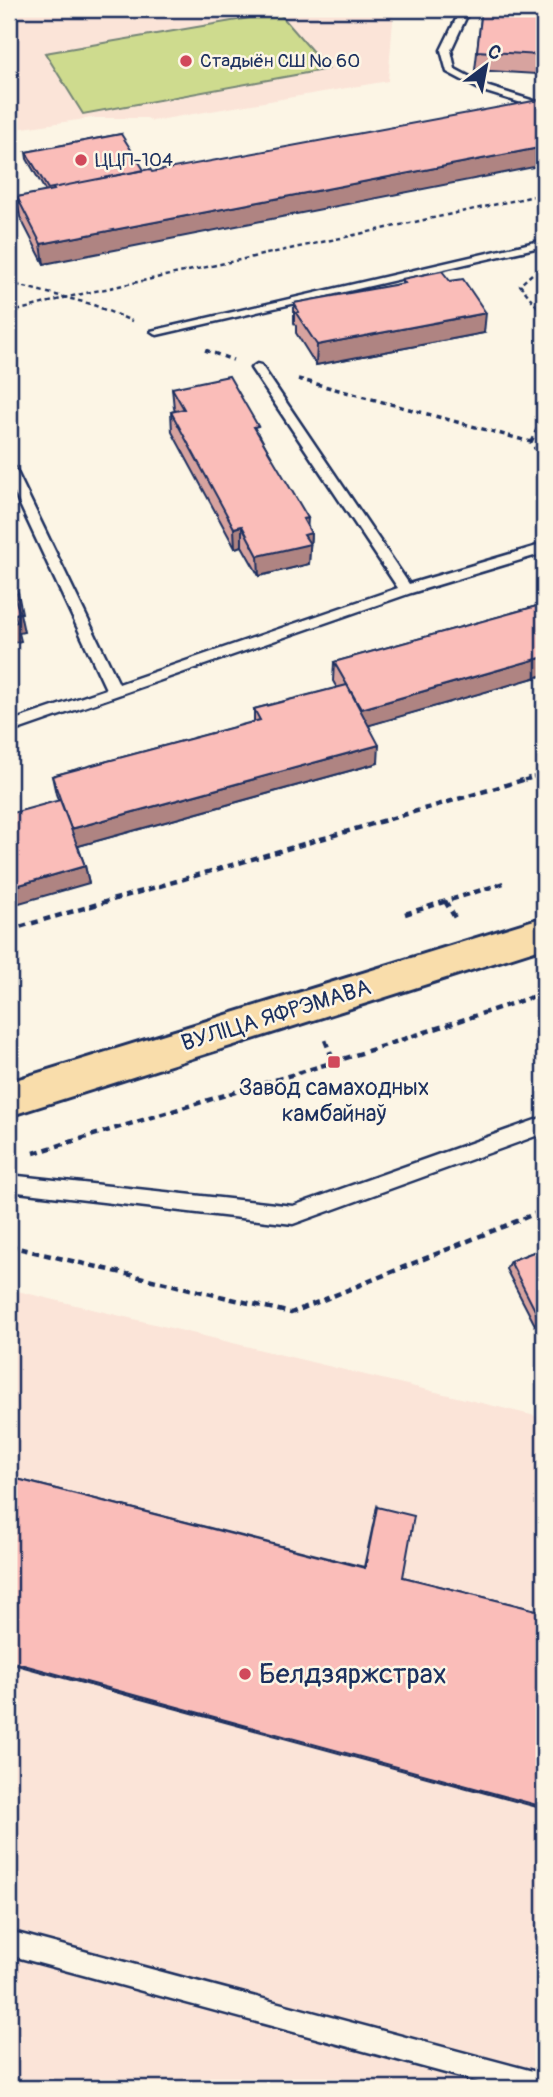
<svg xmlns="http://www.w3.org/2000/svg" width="553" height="2097" font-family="Pangolin,sans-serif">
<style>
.built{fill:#fbe4d8}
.green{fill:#cedb8e;stroke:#748576;stroke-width:2}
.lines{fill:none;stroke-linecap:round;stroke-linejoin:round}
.service-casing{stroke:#1b2f5e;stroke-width:5}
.primary-casing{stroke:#1b2f5e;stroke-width:6}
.path-far2{stroke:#1b2f5e;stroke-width:2.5;stroke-dasharray:4.5 3.5;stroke-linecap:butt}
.path-far1{stroke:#1b2f5e;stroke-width:3.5;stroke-dasharray:5 4.5;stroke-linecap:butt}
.path{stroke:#1b2f5e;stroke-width:4.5;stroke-dasharray:7 5;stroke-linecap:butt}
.service{fill:#fcf5e5;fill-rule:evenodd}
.primary{fill:#f9ddab;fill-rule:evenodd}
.wall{fill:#d7a39f;stroke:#1b2f5e;stroke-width:2}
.shaded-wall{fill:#af8482;stroke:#1b2f5e;stroke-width:2}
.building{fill:#fabdb9;stroke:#1b2f5e;stroke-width:2}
.poi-dot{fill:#d1495b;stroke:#fcf5e5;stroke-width:2.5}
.labels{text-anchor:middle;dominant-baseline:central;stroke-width:5;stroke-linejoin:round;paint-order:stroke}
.far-poi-label{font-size:19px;fill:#1b2f5e;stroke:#fcf5e5;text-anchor:start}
.street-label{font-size:23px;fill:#1b2f5e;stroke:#fcf5e5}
.poi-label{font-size:23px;fill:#1b2f5e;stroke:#fcf5e5}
.near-poi-label{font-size:28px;fill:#1b2f5e;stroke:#fcf5e5;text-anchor:start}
</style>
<rect width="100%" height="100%" fill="#fcf5e5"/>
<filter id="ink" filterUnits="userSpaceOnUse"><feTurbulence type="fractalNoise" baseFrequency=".0143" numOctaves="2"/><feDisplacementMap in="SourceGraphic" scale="14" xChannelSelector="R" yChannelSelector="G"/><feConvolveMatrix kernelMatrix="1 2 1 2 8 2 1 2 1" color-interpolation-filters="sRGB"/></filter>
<g filter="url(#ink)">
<g class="built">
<path d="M9 9H394L388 81 152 121 147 118H92L9 130Z"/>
<path d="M9 1289 544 1418V2088H9Z"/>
</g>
<path class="green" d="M279 13 328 69 83 114 45 53Z"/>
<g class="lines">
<defs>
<g id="service">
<path d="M461 9H470L451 50 455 69 489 87 544 104V110L483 91 447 72 441 50Z"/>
<path d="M42 200 46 201V205L19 211 9 216V208L12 206Z"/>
<path d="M544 240V246L157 335 151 331Z"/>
<path d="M257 364 261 365 409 584 544 544V553L411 593 9 733V722L106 689 9 481V464L15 468 119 684 398 588 251 368Z"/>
<path d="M544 1117V1133L293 1224 9 1191V1175L293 1206Z"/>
<path d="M9 1931 544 2074V2088H501L9 1955Z"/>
</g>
<path id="primary" d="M544 917V947L9 1116V1082Z"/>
</defs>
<use href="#service" class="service-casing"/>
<use href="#primary" class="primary-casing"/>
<g class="path-far2">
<path d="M9 270 17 285 91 304 132 321"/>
<path d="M532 274 520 285 544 315"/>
<path d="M9 302 17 285"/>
<path d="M9 313 68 297 544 194"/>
</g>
<g class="path-far1">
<path d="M205 350 233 360"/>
<path d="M298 379 531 442 544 462"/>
<path d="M531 442 544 415"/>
<path d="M524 780 544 774"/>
</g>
<g class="path">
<path d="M445 901 457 921"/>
<path d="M405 914 504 883"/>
<path d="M9 930 530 778"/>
<path d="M325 1040 334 1062"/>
<path d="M34 1153 334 1062 544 993"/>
<path d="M9 1246 291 1313 544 1210"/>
</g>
<use href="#service" class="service"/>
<use href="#primary" class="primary"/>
</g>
<g class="wall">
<path d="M482 9 539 55 536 74 475 70Z"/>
<path d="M121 134 44 264 20 217 17 197 46 192 27 159 26 152Z"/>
<path d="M402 279 484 333 316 365 296 333V326L294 323V303L402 284Z"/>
<path d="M172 388 259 434 311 533 309 564 259 576 242 546 235 548 172 432 171 412 175 411 174 408Z"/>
<path d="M544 604V675L369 725 378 763 78 846 85 866 89 883 56 794 52 776 254 722V709L337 688 333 681 334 662Z"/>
<path d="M544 1248V1322L535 1325 506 1269 510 1261Z"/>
<path d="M9 1477 364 1567 377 1507 403 1577 544 1612V1809L9 1663Z"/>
</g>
<g class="shaded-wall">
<path d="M544 147V165L44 264 41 244Z"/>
<path d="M486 313 484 333 316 365 317 345Z"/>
<path d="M308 518 307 534 311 533 309 564 259 576 258 556 303 519Z"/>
<path d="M242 526V546L235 548 234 528Z"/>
<path d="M18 593 22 613 17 614 13 594Z"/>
<path d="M20 613 24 632 19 633 21 641 9 644V624L14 614Z"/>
<path d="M544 657V675L360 728 361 709Z"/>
<path d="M379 745 378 763 75 847 71 829Z"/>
<path d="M85 866 89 883 9 906V888Z"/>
<path d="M544 1316V1322L535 1325 539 1318Z"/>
</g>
<g class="building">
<path d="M482 9H544L539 55 477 51Z"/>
<path d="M544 99V147L41 244 17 197 54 190 52 187 150 169 152 172Z"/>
<path d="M121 134 144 170 48 189 26 152Z"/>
<path d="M442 271 450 281 463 279 486 313 317 345 296 313 299 312 294 303 405 283 402 279Z"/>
<path d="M229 376 258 426 254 427 308 518 303 519 311 533 304 535 310 544 258 556 242 526 234 528 171 412 184 409 172 388Z"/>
<path d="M9 572 18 593 13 594 20 613 14 614 17 622 9 624Z"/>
<path d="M544 604V657L361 709 334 662Z"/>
<path d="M347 685 379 745 71 829 52 776 260 720 254 709Z"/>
<path d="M60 800 85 866 9 888V814Z"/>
<path d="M544 1248V1316L539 1318 510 1261Z"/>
<path d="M9 1477 365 1568 377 1507 414 1516 403 1577 544 1612V1807L9 1661Z"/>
</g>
</g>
<g class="poi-dot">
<circle cx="186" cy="61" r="7"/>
<circle cx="81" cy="160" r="7"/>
<rect x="327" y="1055" width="14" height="14" rx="3.5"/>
<circle cx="245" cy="1674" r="7"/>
</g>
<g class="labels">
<g class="far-poi-label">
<text x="200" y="61">Стадыён СШ № 60</text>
<text x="95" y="160">ЦЦП-104</text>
</g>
<g class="street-label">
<text transform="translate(276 1015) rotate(-17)">ВУЛІЦА ЯФРЭМАВА</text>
</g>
<g class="poi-label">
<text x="334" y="1087">Завод самаходных<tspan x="334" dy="26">камбайнаў</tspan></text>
</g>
<g class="near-poi-label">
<text x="259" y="1674">Белдзяржстрах</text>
</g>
</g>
<rect width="553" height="2097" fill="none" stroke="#fcf5e5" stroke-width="35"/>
<rect x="18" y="18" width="518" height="2062" fill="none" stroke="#1b2f5e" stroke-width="2.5" filter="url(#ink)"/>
<g transform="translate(486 66) rotate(32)" stroke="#fcf5e5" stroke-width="5" paint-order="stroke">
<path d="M0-5L12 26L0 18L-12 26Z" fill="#1b2f5e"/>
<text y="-10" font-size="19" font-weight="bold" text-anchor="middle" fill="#1b2f5e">С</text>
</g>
</svg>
